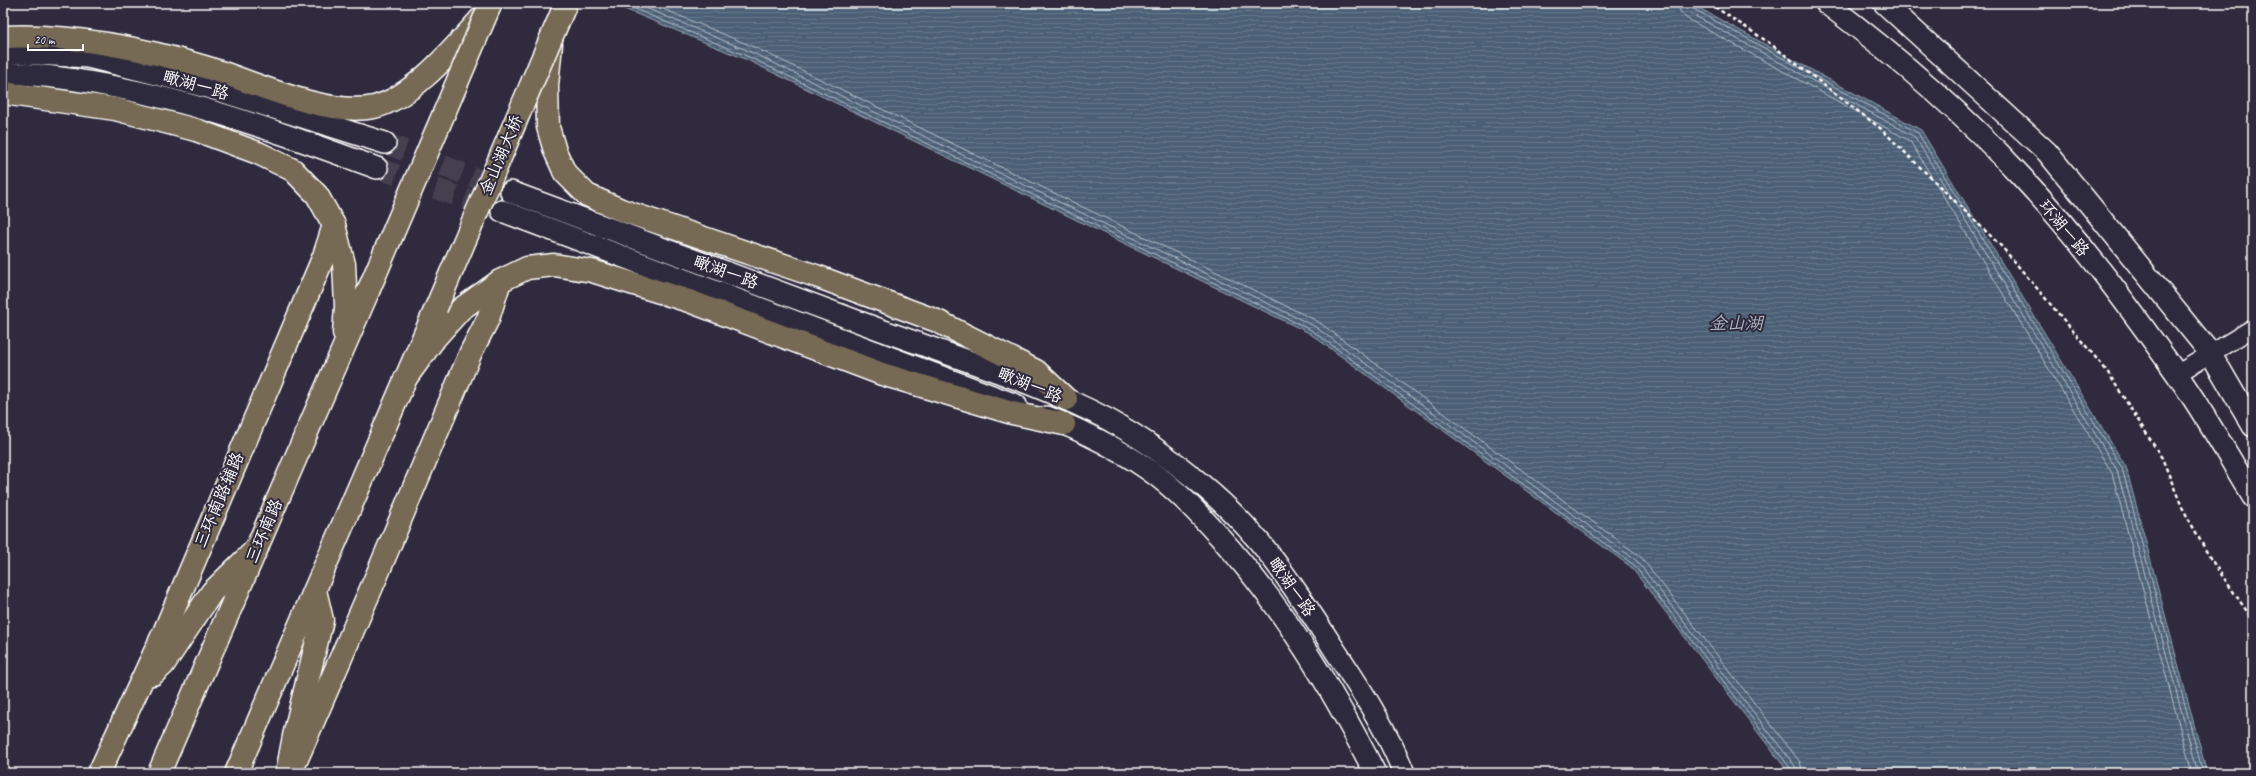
<svg xmlns="http://www.w3.org/2000/svg" width="2256" height="776" font-family="Caveat,'LXGW WenKai TC',sans-serif">
<style>
.water{fill:url(#water-rules);stroke:#93a0ad}
.lines{fill:none;stroke-linecap:round;stroke-linejoin:round}
.shore{stroke:#b7bfc8;stroke-width:1}
.tertiary-tunnel{stroke:#443f50;stroke-width:21;stroke-dasharray:21 10;stroke-linecap:butt}
.minor-casing{stroke:#fff;stroke-width:20}
.tertiary-casing{stroke:#fff;stroke-width:24}
.primary-casing{stroke:#fff;stroke-width:25}
.trunk-casing{stroke:#fff;stroke-width:25}
.path{stroke:#fff;stroke-width:2.5;stroke-dasharray:4 3;stroke-linecap:butt}
.minor{stroke:#2f2a3d;stroke-width:17}
.tertiary{stroke:#2f2a3d;stroke-width:21}
.primary{stroke:#776a54;stroke-width:22}
.trunk{stroke:#776a54;stroke-width:22}
.trunk-bridge-casing{stroke:#fff;stroke-width:25;stroke-linecap:butt}
.trunk-bridge{stroke:#776a54;stroke-width:22}
.labels{text-anchor:middle;dominant-baseline:central;stroke-width:4;stroke-linejoin:round;paint-order:stroke}
.street-label{font-size:17px;fill:#fff;stroke:#2f2a3d}
.water-label{font-size:18px;font-style:italic;fill:#aeb7c1;stroke:#2f2a3d}
</style>
<defs>
<pattern id="water-rules" width="6" height="5" patternUnits="userSpaceOnUse"><rect width="6" height="5" fill="#4b6076"/><path d="M0 2.5h6" fill="none" stroke="#66788b"/></pattern>
</defs>
<rect width="100%" height="100%" fill="#2f2a3d"/>
<filter id="ink" filterUnits="userSpaceOnUse"><feTurbulence type="fractalNoise" baseFrequency=".025" numOctaves="2"/><feDisplacementMap in="SourceGraphic" scale="8" xChannelSelector="R" yChannelSelector="G"/><feConvolveMatrix kernelMatrix="1 2 1 2 8 2 1 2 1" color-interpolation-filters="sRGB"/></filter>
<g filter="url(#ink)">
<path class="water" d="M610 3H1690L1921 130 2126 467 2207 773H1789L1631 567 1309 333 747 60Z"/>
<g class="lines">
<g class="shore">
<path d="M621 3 749 57 1311 330 1634 565 1791 769 1792 773"/>
<path d="M634 3 751 52 1314 326 1637 561 1795 766 1797 773"/>
<path d="M649 3 754 47 1317 321 1641 557 1800 762 1803 773"/>
<path d="M1678 3 1680 11 1686 18 1910 141 2112 473 2192 773"/>
<path d="M1684 3 1686 9 1690 13 1915 137 2117 470 2198 773"/>
<path d="M1689 3 1692 8 1918 133 2122 468 2203 773"/>
</g>
<g class="tertiary-tunnel">
<path d="M385 143 511 192"/>
<path d="M377 168 497 210"/>
</g>
<defs>
<path id="minor" d="M2177 374 2253 328"/>
<g id="tertiary">
<path d="M1826 3C1895 55 1962 112 2021 176 2078 237 2128 305 2176 373 2204 412 2228 456 2253 497"/>
<path d="M1884 3 2047 152 2211 354 2253 426"/>
<path d="M3 52 88 57 149 72 211 88 385 143"/>
<path d="M3 73C132 78 257 124 377 168"/>
<path d="M511 192C629 236 747 280 865 324 947 355 1031 379 1109 420 1165 450 1232 505 1270 555 1294 586 1315 619 1336 652 1362 691 1387 730 1404 773"/>
<path d="M502 211 1016 405"/>
<path d="M1047 417C1083 431 1117 448 1149 470 1175 488 1198 513 1219 536 1284 608 1331 687 1375 773"/>
</g>
<g id="primary">
<path d="M153 674 163 665 212 592 257 548"/>
<path d="M292 770 377 575 471 352 488 319 500 281"/>
<path d="M99 773 165 630 324 256 334 225"/>
</g>
<g id="trunk">
<path d="M3 37C72 34 142 48 208 68 254 82 325 117 374 107 414 98 459 42 486 13"/>
<path d="M551 44 547 86 548 127 555 151 565 173 587 195 621 210 816 276 937 321 1036 371 1066 399"/>
<path d="M3 93 115 109 196 130 258 153 293 170 317 195 334 225 344 264 346 306 344 333"/>
<path d="M405 379 435 338 461 309 500 281 527 268 554 265 592 271 689 301 882 374 1012 413 1064 424"/>
<path d="M159 773 369 289"/>
<path d="M236 773 436 308"/>
<path d="M287 773 294 736 322 620 315 590"/>
</g>
</defs>
<use href="#minor" class="minor-casing"/>
<use href="#tertiary" class="tertiary-casing"/>
<use href="#primary" class="primary-casing"/>
<use href="#trunk" class="trunk-casing"/>
<path class="path" d="M1709 3 1768 42 1880 128 2002 247 2107 371 2162 458 2182 507 2210 558 2253 620"/>
<use href="#minor" class="minor"/>
<use href="#tertiary" class="tertiary"/>
<use href="#primary" class="primary"/>
<use href="#trunk" class="trunk"/>
<defs>
<g id="trunk-bridge">
<path d="M369 289 491 3"/>
<path d="M436 308 566 3"/>
</g>
</defs>
<use href="#trunk-bridge" class="trunk-bridge-casing"/>
<use href="#trunk-bridge" class="trunk-bridge"/>
</g>
</g>
<g class="labels">
<g class="street-label">
<text transform="translate(196 85) rotate(16)">瞰湖一路</text>
<text transform="translate(501 155) rotate(-67)">金山湖大桥</text>
<text transform="translate(2064 228) rotate(50)">环湖一路</text>
<text transform="translate(726 272) rotate(20)">瞰湖一路</text>
<text transform="translate(1030 385) rotate(22)">瞰湖一路</text>
<text transform="translate(219 500) rotate(-67)">三环南路辅路</text>
<text transform="translate(264 531) rotate(-67)">三环南路</text>
<text transform="translate(1292 587) rotate(55)">瞰湖一路</text>
</g>
<g class="water-label">
<text x="1736" y="323">金山湖</text>
</g>
</g>
<rect width="2256" height="776" fill="none" stroke="#2f2a3d" stroke-width="16"/>
<rect x="8" y="8" width="2240" height="760" fill="none" stroke="#fff" stroke-width="1.5" filter="url(#ink)"/>
<path d="M28 44v6h55v-6" fill="none" stroke="#ffffff" stroke-width="2"/>
<text x="34" y="44" font-size="12" fill="#ffffff" stroke="#2f2a3d" stroke-width="3" paint-order="stroke">20 m</text>
</svg>
